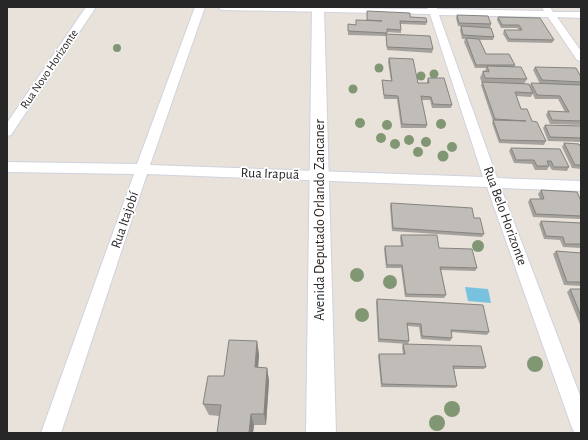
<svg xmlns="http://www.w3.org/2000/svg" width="588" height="440" font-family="'Alegreya Sans',sans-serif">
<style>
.water{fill:#77c3df}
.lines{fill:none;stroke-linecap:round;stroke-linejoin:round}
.street-casing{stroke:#cfd2de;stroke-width:2}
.secondary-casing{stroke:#cfd2de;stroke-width:2}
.street{fill:#fff;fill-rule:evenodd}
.secondary{fill:#fff;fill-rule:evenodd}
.tree{fill:#819774}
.wall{fill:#a5a29d}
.shaded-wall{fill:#868480}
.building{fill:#c0bcb7;stroke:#868480}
.labels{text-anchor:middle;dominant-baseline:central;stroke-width:3.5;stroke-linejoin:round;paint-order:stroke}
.far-street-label{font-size:12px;fill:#272727;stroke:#fff}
.street-label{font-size:14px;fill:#272727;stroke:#fff}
</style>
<rect width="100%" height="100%" fill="#e8e2da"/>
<path class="water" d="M465 287 488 289 491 303 468 301Z"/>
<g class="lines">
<defs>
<g id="street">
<path d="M86 7H96L11 135 7 136V123Z"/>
<path d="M195 7H205L150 165 483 177 430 14 222 10 217 7 428 9 427 7H437V9L544 11 542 7H550L553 12H581V18L557 17 581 51V61L577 60 548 17 439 15 497 178 581 181V191L501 188 581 398V433L574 432 571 425 487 187 147 174 61 433H41L134 174 7 172V162L137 164Z"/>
</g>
<path id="secondary" d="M312 7H324L336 433H306Z"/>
</defs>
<use href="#street" class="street-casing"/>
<use href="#secondary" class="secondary-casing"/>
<use href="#street" class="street"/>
<use href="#secondary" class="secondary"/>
</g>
<g class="tree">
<circle cx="117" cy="48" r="4"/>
<circle cx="379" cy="68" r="4.5"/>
<circle cx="434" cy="74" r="4.5"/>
<circle cx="421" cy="76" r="4.5"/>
<circle cx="353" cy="89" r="4.5"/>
<circle cx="360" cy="123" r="5"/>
<circle cx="441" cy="124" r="5"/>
<circle cx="387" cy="125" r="5"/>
<circle cx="381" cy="138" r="5"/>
<circle cx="409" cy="140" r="5"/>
<circle cx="426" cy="142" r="5"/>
<circle cx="395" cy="144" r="5"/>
<circle cx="452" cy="147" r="5"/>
<circle cx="418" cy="152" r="5"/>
<circle cx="443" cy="156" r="5.5"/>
<circle cx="478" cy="246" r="6"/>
<circle cx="357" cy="275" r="7"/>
<circle cx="390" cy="282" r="7"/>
<circle cx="362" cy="315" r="7"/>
<circle cx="535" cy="364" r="8"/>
<circle cx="452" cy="409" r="8"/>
<circle cx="437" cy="423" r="8"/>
</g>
<g class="wall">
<path d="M464 7H474L473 8H465Z"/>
<path d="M367 11 410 17 427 22 426 25 401 24V33L387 32V34L433 49 432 53 387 50 386 36 348 35V24L356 25V20L367 21Z"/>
<path d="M457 15 491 24 490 28 458 26 456 18Z"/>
<path d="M498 17 554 40 552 43 508 42 503 34 504 30H519L517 28H501L497 20Z"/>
<path d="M461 26 494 37 493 40H480L486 54 515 65 514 67 527 79 524 84 530 86 531 83 540 84 533 70 535 67 581 77V125L550 124 546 115 548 111 565 112 558 99H535L532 92 533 93 531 97 516 96 521 109 532 121 546 141 544 145 499 143 492 123 493 121 481 85 482 83 480 78 483 71H485L486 68H475L464 42 465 39H462L460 30Z"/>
<path d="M389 58 418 83H427V81L428 78 452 105 451 108H432L430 100H421L427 125 426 128H401L397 99H384L382 84V80L391 81 388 62Z"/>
<path d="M545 125 581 126V142L548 141 543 128Z"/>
<path d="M564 143 581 148V169L572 168 562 147Z"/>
<path d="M511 148 560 149 569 167 567 171 552 170 548 164 549 166 547 170H535L532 164 514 163 509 151Z"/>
<path d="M541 190 581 201V219L533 217 528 202 530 199H540L538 194Z"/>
<path d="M391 203 484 234 482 237 392 231 390 206Z"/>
<path d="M541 221 581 223V248L563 247 560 240 544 239 539 224Z"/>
<path d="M401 235 439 248 477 268 475 271 441 270 446 295 444 298 405 297 401 268H386L384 249 385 246H401L400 238Z"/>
<path d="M556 251 581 253V286L564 285 553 254Z"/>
<path d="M570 289H581V327L567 292Z"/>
<path d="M377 299 489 332 487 335 451 332 452 338 450 341 421 339 419 327 408 326 409 341 408 344 378 342 376 302Z"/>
<path d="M257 341 259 355 258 367 267 368 269 381 266 425H254L253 433H217L219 416 209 415 203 404 224 376Z"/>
<path d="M403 344 486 367 484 369H454L457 386 455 388 381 387 378 356 379 354H403L402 347Z"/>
</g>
<g class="shaded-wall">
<path d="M257 341 259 355 257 380 255 367Z"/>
<path d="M267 368 269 381 266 425 264 414Z"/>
<path d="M251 414 254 425 253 433H249Z"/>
</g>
<g class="building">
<path d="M367 11 410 13V17L426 18 427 22 400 21 401 30 387 29V33L348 31V24L356 25V20L382 21 367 20Z"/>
<path d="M457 15 488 16 491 24 459 23Z"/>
<path d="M498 17 540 18 554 40 509 39 504 30H522L519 25H502Z"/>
<path d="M461 26 491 28 494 37 463 35Z"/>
<path d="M386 34 430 36 433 49 387 47Z"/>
<path d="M466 38 479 39 486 54H509L515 65H476Z"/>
<path d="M389 58 413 59 418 83H429L428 78H444L452 105 433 104 431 97 421 96 427 125 402 124 398 96 384 95 382 80 392 81Z"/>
<path d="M487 66 521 67 527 79 485 78 483 71 489 72Z"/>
<path d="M535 67 576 68 581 77V82L542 80Z"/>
<path d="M482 82 529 84 533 93 515 92 521 109H527L532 121 537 122 546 141 500 140 493 120 526 121 495 119Z"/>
<path d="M531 83 581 85V121L552 120 548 111 569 112 560 96 537 95Z"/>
<path d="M545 125 581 126V138L550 137Z"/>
<path d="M564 143 579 144 581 148V165H575Z"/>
<path d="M511 148 560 149 569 167H554L551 161H547L549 166H537L534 160H516Z"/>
<path d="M541 190 577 192 581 201V216L536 214 530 199H544Z"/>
<path d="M391 203 472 208 474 218H480L484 234 393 228Z"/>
<path d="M541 221 581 223V244H565L563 237 546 236Z"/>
<path d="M401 235H437L439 248 472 249 477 268 440 267 446 295 406 294 402 265H387L385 246H403Z"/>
<path d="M556 251 581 253V282H567Z"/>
<path d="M570 289H581V316Z"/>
<path d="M377 299 483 305 489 332 451 330 452 338 422 336 421 324 407 323 409 341 379 339Z"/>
<path d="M229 340 257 341 255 367 267 368 264 414H251L249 433H217L221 405 203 404 208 376H224Z"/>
<path d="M403 344 481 346 486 367 453 366 457 386 382 384 379 354H405Z"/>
</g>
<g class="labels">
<g class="far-street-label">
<text transform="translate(49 69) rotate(-56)">Rua Novo Horizonte</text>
</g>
<g class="street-label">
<text transform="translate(270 174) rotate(2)">Rua Irapuã</text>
<text transform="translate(505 216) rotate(70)">Rua Belo Horizonte</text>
<text transform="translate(125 220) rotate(-71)">Rua Itajobí</text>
<text transform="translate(320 220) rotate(-90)">Avenida Deputado Orlando Zancaner</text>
</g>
</g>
<rect width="588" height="440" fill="none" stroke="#272727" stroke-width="16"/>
</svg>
